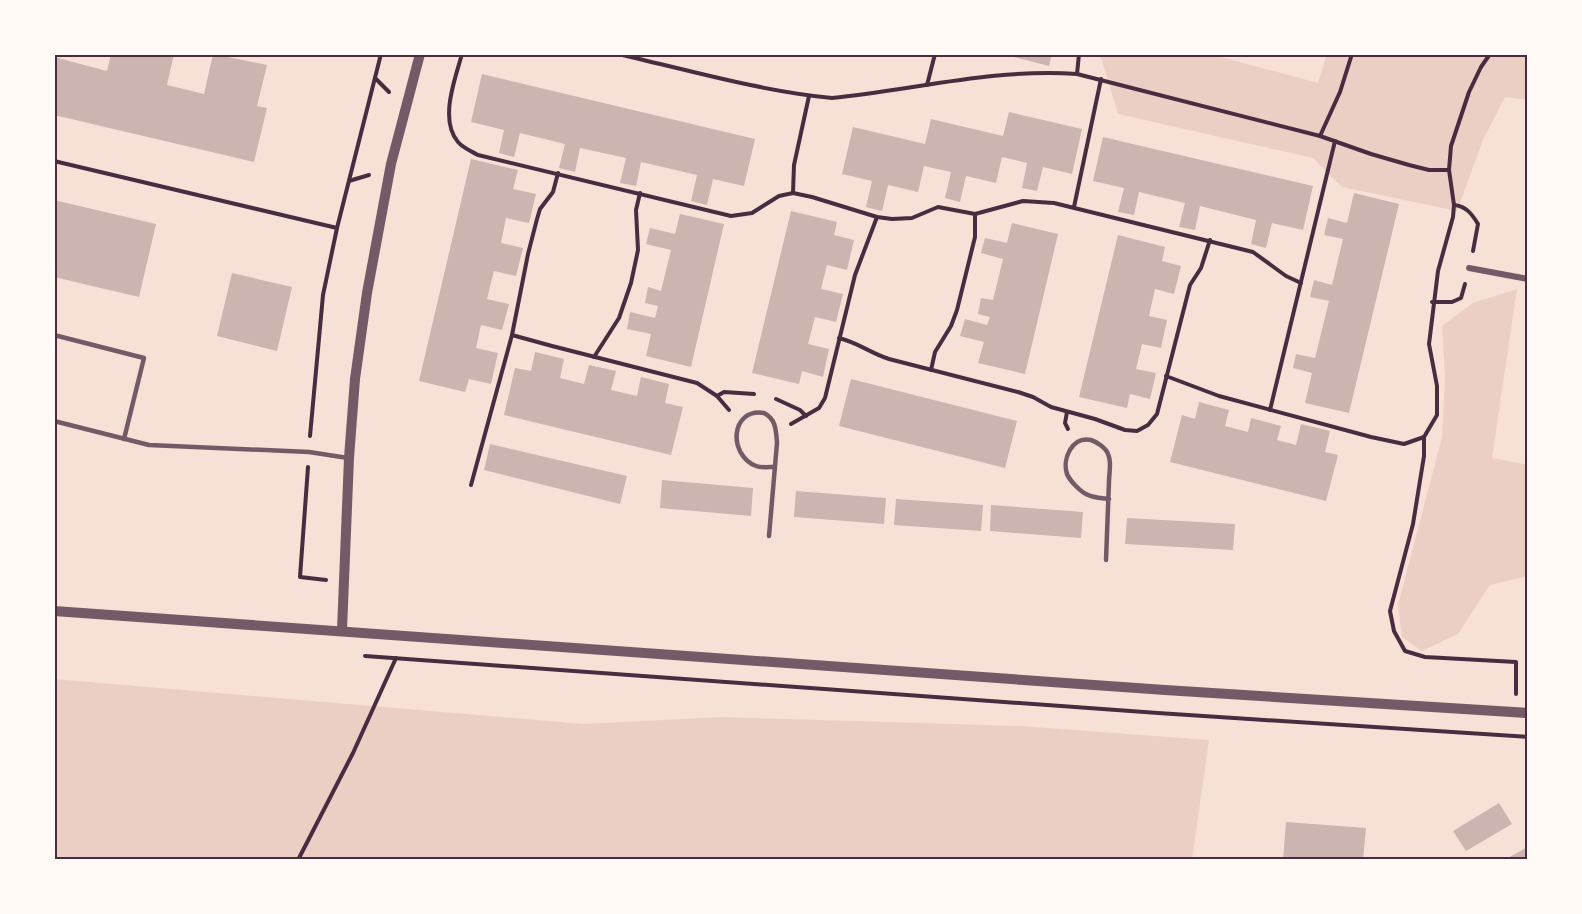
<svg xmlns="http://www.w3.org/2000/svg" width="1582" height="914" font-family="'Asap Condensed',sans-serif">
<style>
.green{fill:#ebcfc5}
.building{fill:#ccb4b1}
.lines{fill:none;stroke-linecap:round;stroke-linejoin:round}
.path{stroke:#4a2c40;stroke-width:4}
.service{stroke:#755966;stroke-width:4.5}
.minor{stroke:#755966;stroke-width:6}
.tertiary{stroke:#755966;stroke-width:10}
.neatline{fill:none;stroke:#4a2c40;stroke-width:2}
</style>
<rect width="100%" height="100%" fill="#f7e1d7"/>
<g class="green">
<path d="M1100 54H1210L1318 83 1327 54H1528V100L1505 97 1483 140 1457 211 1342 187 1313 158 1118 114Z"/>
<path d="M1517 289 1492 458 1528 465V576L1490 585 1458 634 1422 651 1402 637 1398 605 1442 437 1445 377 1442 326 1473 303Z"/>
<path d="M54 679 583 724 722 717 1020 726 1209 740 1192 860H54Z"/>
</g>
<g class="building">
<path d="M111 54H174L167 85 204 94 213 54 267 65 257 106 267 108 254 162 54 115V57L107 71Z"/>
<path d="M1003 54H1052L1049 66Z"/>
<path d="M482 74 755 139 744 186 713 179 707 205 691 201 697 175 641 162 636 186 620 183 626 158 580 148 575 172 559 168 565 144 520 133 514 157 499 153 504 130 471 122Z"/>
<path d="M1009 112 1082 129 1072 174 1043 167 1037 191 1022 188 1027 163 1002 157 996 183 966 176 960 202 945 198 951 172 924 166 918 192 888 185 882 211 866 207 872 181 842 174 853 127 925 144 931 119 1003 136Z"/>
<path d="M1103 137 1313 186 1303 230 1272 223 1266 248 1251 244 1256 220 1200 206 1195 230 1179 227 1185 203 1139 192 1134 215 1118 212 1124 188 1093 181Z"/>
<path d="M471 159 518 170 513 189 536 194 529 223 506 218 501 243 523 248 516 276 494 271 487 299 509 304 502 330 481 325 476 348 498 353 491 384 469 379 465 392 419 381Z"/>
<path d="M1354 193 1399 204 1349 413 1305 403 1312 373 1293 368 1296 354 1315 358 1329 301 1310 297 1314 280 1332 285 1343 239 1324 235 1328 218 1347 223Z"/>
<path d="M54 200 156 224 139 297 54 277Z"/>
<path d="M791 211 837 222 834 235 854 240 847 270 827 265 821 289 843 294 836 322 815 317 808 344 829 349 823 377 802 371 799 384 752 373Z"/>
<path d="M680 214 724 224 691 367 646 356 651 334 627 329 630 312 655 318 658 306 645 303 648 287 661 291 671 250 646 244 650 228 675 234Z"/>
<path d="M1012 223 1058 234 1025 374 978 363 984 342 960 336 965 319 987 325 990 317 978 314 981 298 993 300 1003 259 981 253 985 238 1007 243Z"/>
<path d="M1118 235 1165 247 1162 261 1181 266 1174 294 1155 289 1149 316 1167 320 1161 348 1142 344 1136 369 1156 373 1150 399 1130 394 1127 408 1079 397Z"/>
<path d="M232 273 292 287 277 351 217 336Z"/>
<path d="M535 352 564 359 560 378 584 384 589 365 616 371 611 390 637 396 641 377 669 384 665 403 683 407 671 455 504 415 515 368 531 371Z"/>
<path d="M851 379 1017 421 1005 468 839 426Z"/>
<path d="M1199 402 1229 410 1225 426 1248 432 1251 418 1281 426 1277 440 1296 445 1301 424 1330 431 1325 452 1338 455 1326 501 1170 462 1182 415 1195 419Z"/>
<path d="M490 444 627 476 620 504 484 470Z"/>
<path d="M662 480 753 488 751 516 660 508Z"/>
<path d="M796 491 886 498 884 524 794 517Z"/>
<path d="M896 499 983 505 981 531 894 525Z"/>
<path d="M991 505 1083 512 1081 538 990 531Z"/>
<path d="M1127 518 1235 524 1233 550 1125 544Z"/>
<path d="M1499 803 1512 824 1466 851 1453 831Z"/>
<path d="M1286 822 1366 828 1363 860H1283Z"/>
<path d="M1528 847V860H1504Z"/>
</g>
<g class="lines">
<g class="path">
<path d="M462 54C455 79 439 120 458 142 463 148 471 151 478 155L731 216 752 213 779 196 793 193 812 197 877 217 892 219 912 218 938 207 975 214 1023 201 1054 203 1253 252 1286 276 1301 283"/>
<path d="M618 54C688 70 760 91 832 98 913 90 995 68 1077 74L1320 136 1371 154 1409 165 1429 170H1449"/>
<path d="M1077 74 1079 54"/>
<path d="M375 78 389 92"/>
<path d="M927 85 935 54"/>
<path d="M1320 136 1340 92 1352 54"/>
<path d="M54 161 337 228"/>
<path d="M349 181 369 175"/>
<path d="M793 193 794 165 809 96"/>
<path d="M1454 205C1466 206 1472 214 1478 224L1473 251"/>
<path d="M1074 207 1101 79"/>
<path d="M1432 302H1452L1461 298 1465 284"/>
<path d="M512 335 552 346 697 383 717 396 729 410"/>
<path d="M839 338C859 343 870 353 889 359L1018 392 1033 397 1051 407 1095 419 1125 430 1137 431 1148 425 1157 414 1190 285 1201 268 1210 240"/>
<path d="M594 357 619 318 631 283 638 250 636 210 640 193"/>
<path d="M931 370 935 352 951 326 957 310 975 237V214"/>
<path d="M1166 376 1219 396 1371 437 1404 444 1424 437 1437 415V386L1429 344 1438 271 1453 217 1454 205 1449 170 1451 146 1469 92 1481 67 1490 54"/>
<path d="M717 396 724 392 754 394"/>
<path d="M776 399 800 410 806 416"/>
<path d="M1270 410 1335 141"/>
<path d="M1067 412 1065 423 1068 429"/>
<path d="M791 424 819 408 825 398 855 275 877 217"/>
<path d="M310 436 323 295 337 228 381 54"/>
<path d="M1424 437V456L1413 524 1390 611 1394 631 1405 651 1425 657 1516 662V694"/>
<path d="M308 467 300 577 326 580"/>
<path d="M471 485 512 335 528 254 537 219 540 209 553 192 558 173"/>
<path d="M365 656 1158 713 1528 737"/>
<path d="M298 860 353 753 396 658"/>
</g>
<g class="service">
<path d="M54 335 144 358 124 439"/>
<path d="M54 421 149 445 309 452 348 458"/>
<path d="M769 536 777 443C776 430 776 419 764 413 730 408 728 455 756 466 761 468 769 467 775 467"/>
<path d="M1106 560C1107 534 1108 508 1109 481 1109 473 1112 462 1108 454 1106 448 1097 442 1091 440 1072 436 1062 459 1067 474 1070 481 1080 491 1086 494 1093 498 1101 498 1109 499"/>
</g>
<path class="minor" d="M1469 268 1528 279"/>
<g class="tertiary">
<path d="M54 611 1165 690 1528 713"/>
<path d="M342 630 349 458 355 379 367 293 391 164 420 54"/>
</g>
</g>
<rect width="1582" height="914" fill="none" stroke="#fffaf5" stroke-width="111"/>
<rect x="56" y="56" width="1470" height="802" class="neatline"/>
</svg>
